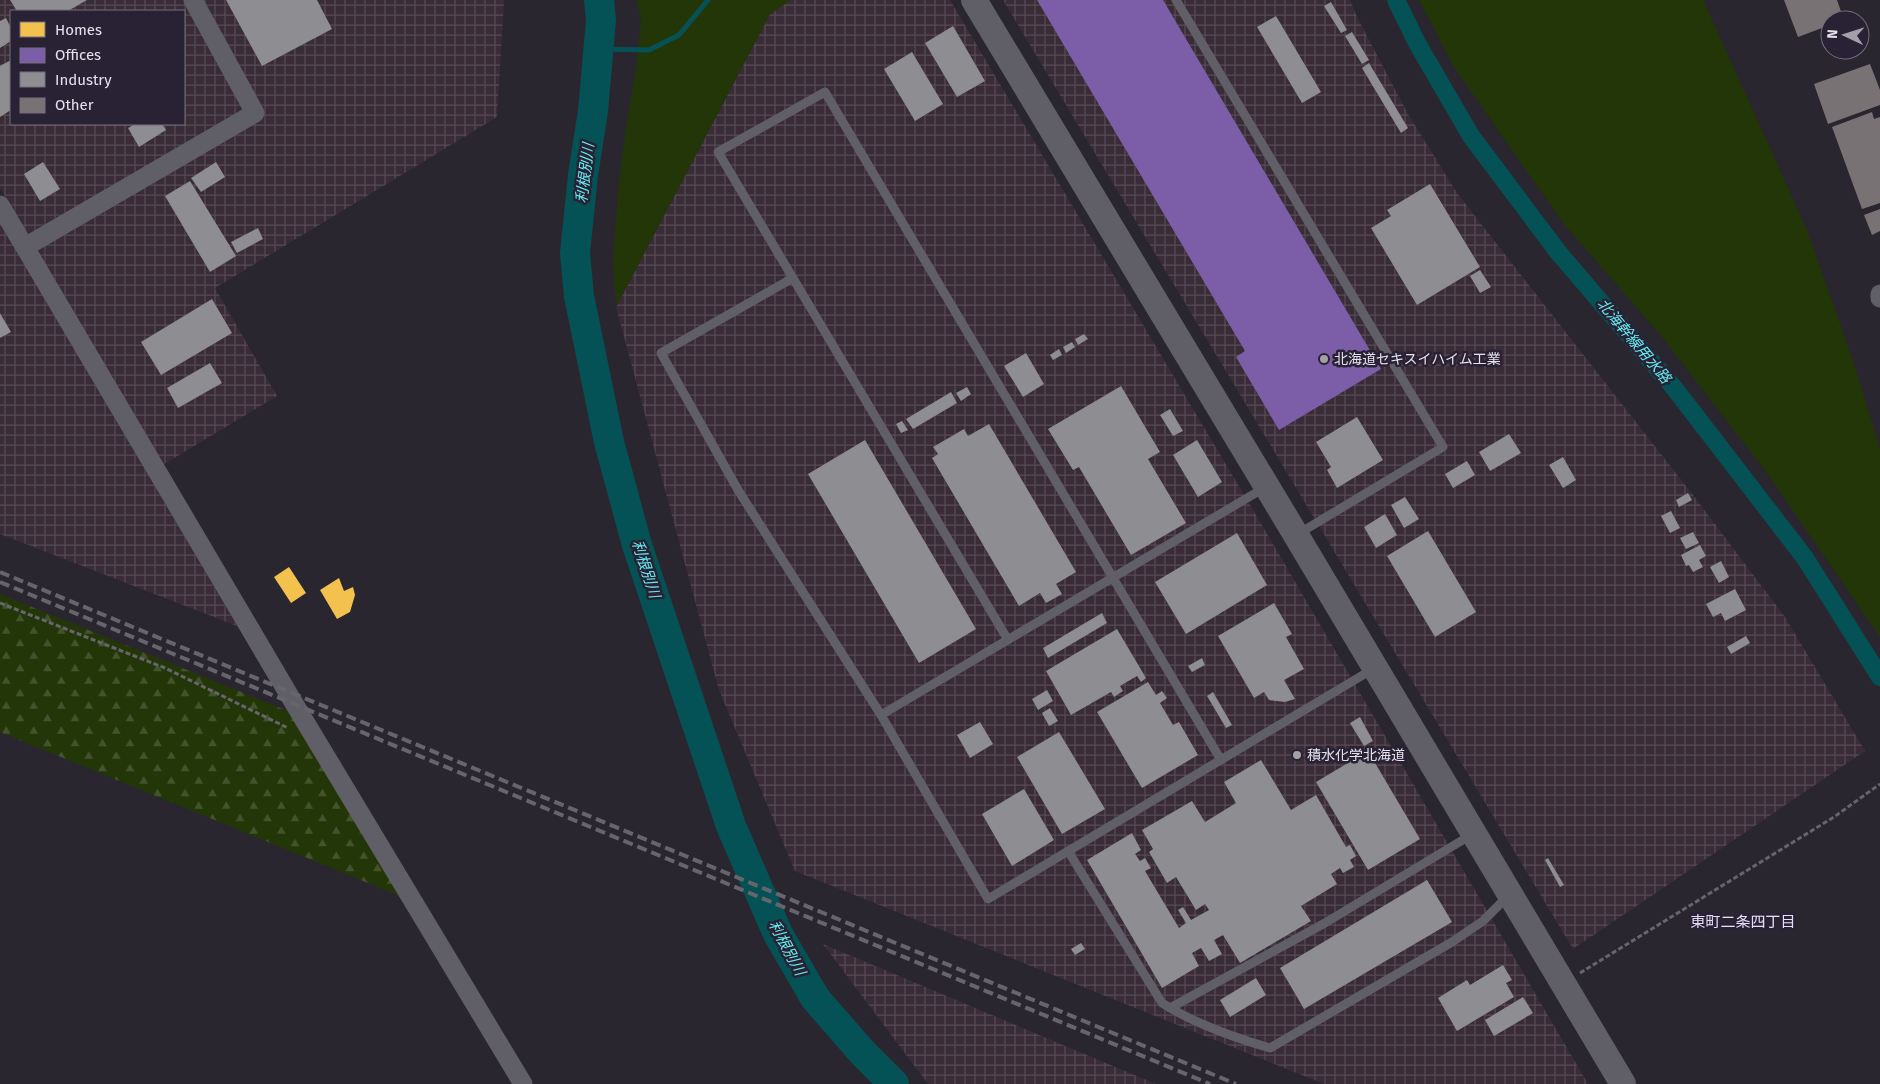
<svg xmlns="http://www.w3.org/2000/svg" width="1880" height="1084" font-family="'Fira Sans','Noto Sans JP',sans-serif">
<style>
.industrial{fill:url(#industrial-grid);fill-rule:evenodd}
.grass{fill:#233608}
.forest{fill:url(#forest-firs)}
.homes{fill:#f2c14e}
.offices{fill:#7b5ea7}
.industry{fill:#8d8d92}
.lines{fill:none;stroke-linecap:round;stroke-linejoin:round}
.stream{stroke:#045255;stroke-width:5}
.canal{stroke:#045255;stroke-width:18}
.river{stroke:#045255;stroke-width:30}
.building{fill:#797274}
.path{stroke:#67646c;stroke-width:3;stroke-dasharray:5 2.5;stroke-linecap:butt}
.lane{stroke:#605e66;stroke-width:9}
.street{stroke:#605e66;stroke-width:19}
.secondary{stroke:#605e66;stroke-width:26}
.rail{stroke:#67656c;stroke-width:4;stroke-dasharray:10 5;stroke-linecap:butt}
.poi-dot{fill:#a4a0ab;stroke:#292234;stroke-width:2}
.labels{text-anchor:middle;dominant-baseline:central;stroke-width:5;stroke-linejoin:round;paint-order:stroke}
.poi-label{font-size:14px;fill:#e5e1ed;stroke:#292234;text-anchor:start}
.water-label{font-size:15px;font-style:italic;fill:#63ecf1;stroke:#292234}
.neighbourhood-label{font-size:15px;fill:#e6ddf6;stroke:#292234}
</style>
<defs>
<pattern id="industrial-grid" width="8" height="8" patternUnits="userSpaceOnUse" patternTransform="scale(1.25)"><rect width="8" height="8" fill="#392c37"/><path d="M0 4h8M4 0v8" fill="none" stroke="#564a54"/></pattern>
<pattern id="forest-firs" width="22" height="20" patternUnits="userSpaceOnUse" patternTransform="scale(1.25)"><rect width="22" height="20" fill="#233608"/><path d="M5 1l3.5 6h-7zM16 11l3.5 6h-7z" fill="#43532c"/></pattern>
</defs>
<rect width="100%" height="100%" fill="#2a2630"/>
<g class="industrial">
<path d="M0 0H504L497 117 215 288 277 396 161 466 0 188ZM11 11H184V124H11Z"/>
<path d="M791 0H950L1262 525 1588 1084H1324L795 871 719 690 616 307 770 14Z"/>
<path d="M1003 0H1350L1357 17 1408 114 1457 193 1693 495 1785 617 1865 751 1573 949Z"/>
<path d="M0 221 237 626 0 534Z"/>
<path d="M823 944 1156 1084H928Z"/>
</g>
<g class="grass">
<path d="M637 0H791L770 14 616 307 613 260 618 189 626 127 636 68 641 20Z"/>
<path d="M1419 0H1703L1807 230 1854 364 1880 449V637L1764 469 1658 332 1563 223 1454 67Z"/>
</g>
<path class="forest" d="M0 594 288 711 402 897 0 732Z"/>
<g class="homes">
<path d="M289 567 306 593 291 603 274 577Z"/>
<path d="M339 578 344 591 353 587 355 595 350 612 337 619 320 590Z"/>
</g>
<path class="offices" d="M1037 0H1163L1381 369 1279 430 1236 357 1245 351Z"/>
<g class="industry">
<path d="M10 0H87L68 11H17Z"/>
<path d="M226 0H317L332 29 262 66Z"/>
<path d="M1331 2 1347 30 1341 33 1324 6Z"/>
<path d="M1276 16 1321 92 1302 103 1257 27Z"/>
<path d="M6 18 11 28V41L0 48V21Z"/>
<path d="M953 26 985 81 957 97 925 43Z"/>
<path d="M1352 32 1369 60 1362 64 1345 36Z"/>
<path d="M912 52 943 104 915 121 884 69Z"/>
<path d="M11 60V110L0 117V66Z"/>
<path d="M1369 63 1408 128 1401 133 1362 68Z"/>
<path d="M135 124H162L166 130 139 147 128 128Z"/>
<path d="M43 162 60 189 40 201 24 174Z"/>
<path d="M216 162 225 177 201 192 191 178Z"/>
<path d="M190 181 236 256 210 272 165 196Z"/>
<path d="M1430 184 1480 267 1417 305 1371 228 1391 216 1387 210Z"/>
<path d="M258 228 263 239 237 253 231 242Z"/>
<path d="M1480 270 1491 287 1480 293 1470 276Z"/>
<path d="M212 299 232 333 161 375 141 342Z"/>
<path d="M0 313 11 332 0 338Z"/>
<path d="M1084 334 1088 339 1078 345 1075 339Z"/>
<path d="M1072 342 1075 347 1066 353 1063 347Z"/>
<path d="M1059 349 1062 355 1053 360 1050 355Z"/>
<path d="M1026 353 1044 384 1023 397 1004 366Z"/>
<path d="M210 363 222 383 178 408 167 388Z"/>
<path d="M1121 386 1160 452 1148 459 1186 523 1131 555 1079 467 1073 470 1048 429Z"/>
<path d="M967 387 971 394 961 401 956 393Z"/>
<path d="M951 392 957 403 913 429 906 419Z"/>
<path d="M1170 409 1183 431 1173 436 1160 415Z"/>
<path d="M1357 417 1383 460 1337 488 1327 470 1331 467 1316 442Z"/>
<path d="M902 421 908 430 901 433 896 424Z"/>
<path d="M989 424 1076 572 1056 584 1062 594 1046 603 1040 593 1019 606 932 458 938 454 933 447 964 429 968 436Z"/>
<path d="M1509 434 1521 453 1490 471 1479 452Z"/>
<path d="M865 440 976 629 919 663 808 474Z"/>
<path d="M1197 440 1222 482 1198 497 1173 455Z"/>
<path d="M1563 457 1576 480 1563 488 1549 465Z"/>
<path d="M1467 461 1475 475 1453 488 1445 474Z"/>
<path d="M1688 493 1692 500 1679 507 1676 500Z"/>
<path d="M1405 497 1419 519 1404 528 1391 505Z"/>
<path d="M1671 511 1680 528 1670 533 1661 516Z"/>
<path d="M1385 514 1397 535 1376 548 1364 527Z"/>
<path d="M1428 531 1476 612 1435 637 1387 556Z"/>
<path d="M1693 532 1699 543 1686 549 1680 538Z"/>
<path d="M1237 533 1267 585 1186 634 1155 582Z"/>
<path d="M1700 545 1706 556 1699 560 1703 567 1693 572 1689 565 1686 566 1681 555Z"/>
<path d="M1721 561 1729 577 1719 583 1710 567Z"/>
<path d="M1735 589 1746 610 1725 621 1721 613 1713 617 1706 604Z"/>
<path d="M1274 603 1292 634 1286 637 1304 669 1284 680 1295 699 1285 702 1269 700 1264 692 1254 698 1218 636Z"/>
<path d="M1102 613 1107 623 1048 658 1043 648Z"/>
<path d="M1117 629 1146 678 1141 682 1137 676 1120 686 1123 691 1114 697 1111 692 1071 715 1046 671Z"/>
<path d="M1746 636 1750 643 1731 654 1727 647Z"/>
<path d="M1202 658 1205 665 1192 672 1188 666Z"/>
<path d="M1148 682 1156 695 1162 691 1167 698 1160 703 1173 725 1179 722 1198 755 1142 788 1097 712Z"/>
<path d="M1047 690 1053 701 1038 710 1032 699Z"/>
<path d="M1213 692 1232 725 1226 728 1207 696Z"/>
<path d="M1050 708 1058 721 1049 726 1042 713Z"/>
<path d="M1360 717 1373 741 1364 746 1350 723Z"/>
<path d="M980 722 993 744 970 758 957 735Z"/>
<path d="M1059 732 1105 809 1062 834 1017 757Z"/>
<path d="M1368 751 1420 839 1368 870 1316 782Z"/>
<path d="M1261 760 1291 810 1316 795 1346 847 1350 845 1356 856 1350 860 1354 867 1343 873 1340 868 1331 874 1337 884 1301 906 1311 921 1240 963 1223 935 1214 940 1222 954 1209 961 1201 948 1192 953 1199 966 1162 988 1087 860 1132 833 1141 850 1135 854 1140 861 1145 858 1151 868 1145 871 1179 928 1186 923 1178 910 1183 907 1191 920 1209 910 1205 904 1196 910 1176 877 1167 883 1149 852 1153 849 1142 830 1192 801 1205 822 1236 803 1224 782Z"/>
<path d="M1024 789 1054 840 1012 866 982 814Z"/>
<path d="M1548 858 1564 885 1560 887 1545 860Z"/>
<path d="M1427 880 1452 922 1304 1009 1280 968Z"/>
<path d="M1081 943 1085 949 1075 955 1071 949Z"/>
<path d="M1503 965 1512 980 1506 983 1514 997 1457 1031 1438 998 1467 980 1470 985Z"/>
<path d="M1256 978 1266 995 1230 1017 1220 1000Z"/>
<path d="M1523 997 1533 1013 1494 1036 1485 1020Z"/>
</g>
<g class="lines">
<path class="stream" d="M598 49 649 50 679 35 708 0"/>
<path class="canal" d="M1396 0 1417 43 1471 136 1558 252 1675 389 1805 558 1880 677"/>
<path class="river" d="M599 0 601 20 593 111 583 175 575 253 579 296 609 442 637 545 731 826 778 934 815 998 862 1052 894 1084"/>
</g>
<g class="building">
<path d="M1784 0H1837L1844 20H1830V25L1798 37Z"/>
<path d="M1870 64 1880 90V105L1828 124 1814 84Z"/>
<path d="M1872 112 1874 119 1880 117V203L1862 209 1832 127Z"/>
<path d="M1880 209V231L1872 235 1864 215Z"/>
</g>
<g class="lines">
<g class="path">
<path d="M0 603 165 668 288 728"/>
<path d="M1580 973 1834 817 1880 784"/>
</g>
<g class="lane">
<path d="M1176 0 1443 447 1298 534"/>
<path d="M793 278 661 353 738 490 881 715"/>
<path d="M1264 488 881 715 988 899 1373 669"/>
<path d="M1008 640 718 152 825 92 1221 760"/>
<path d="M1068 851 1162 1003C1195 1024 1232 1037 1270 1048L1452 942 1483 921 1508 896"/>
<path d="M1170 1008 1325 923 1471 835"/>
</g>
<g class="street">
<path d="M0 205 295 705 523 1084"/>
<path d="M25 247 255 113 193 0"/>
<path d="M1880 294V298"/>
</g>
<path class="secondary" d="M974 0 1296 535 1623 1084"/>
<g class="rail">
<path d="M0 572 1236 1084"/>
<path d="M0 582 1210 1084"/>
</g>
</g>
<g class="poi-dot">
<circle cx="1324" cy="359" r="5"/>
<circle cx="1297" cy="755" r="5"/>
</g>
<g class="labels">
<g class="poi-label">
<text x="1334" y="359">北海道セキスイハイム工業</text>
<text x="1307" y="755">積水化学北海道</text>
</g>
<g class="water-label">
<text transform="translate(585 173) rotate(-83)">利根別川</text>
<text transform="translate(1634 341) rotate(50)">北海幹線用水路</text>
<text transform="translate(646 569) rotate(72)">利根別川</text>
<text transform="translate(787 948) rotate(62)">利根別川</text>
</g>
<g class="neighbourhood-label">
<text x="1743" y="922">東町二条四丁目</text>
</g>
</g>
<rect x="10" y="10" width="175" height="115" fill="#292234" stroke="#746e7e"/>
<rect x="20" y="22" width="25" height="15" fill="#f2c14e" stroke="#746e7e"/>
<text x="55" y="35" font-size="15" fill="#e5e1ed">Homes</text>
<rect x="20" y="48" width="25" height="15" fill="#7b5ea7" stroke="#746e7e"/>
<text x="55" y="60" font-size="15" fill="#e5e1ed">Offices</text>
<rect x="20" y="72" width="25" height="15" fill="#8d8d92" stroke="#746e7e"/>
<text x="55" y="85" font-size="15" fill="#e5e1ed">Industry</text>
<rect x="20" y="98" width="25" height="15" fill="#797274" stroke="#746e7e"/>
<text x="55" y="110" font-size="15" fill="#e5e1ed">Other</text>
<g transform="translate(1845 35) rotate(274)"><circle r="24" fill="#292234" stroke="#746e7e"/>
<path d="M0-4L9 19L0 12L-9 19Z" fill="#a4a0ab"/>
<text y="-8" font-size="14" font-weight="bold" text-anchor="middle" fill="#e5e1ed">N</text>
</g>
</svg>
